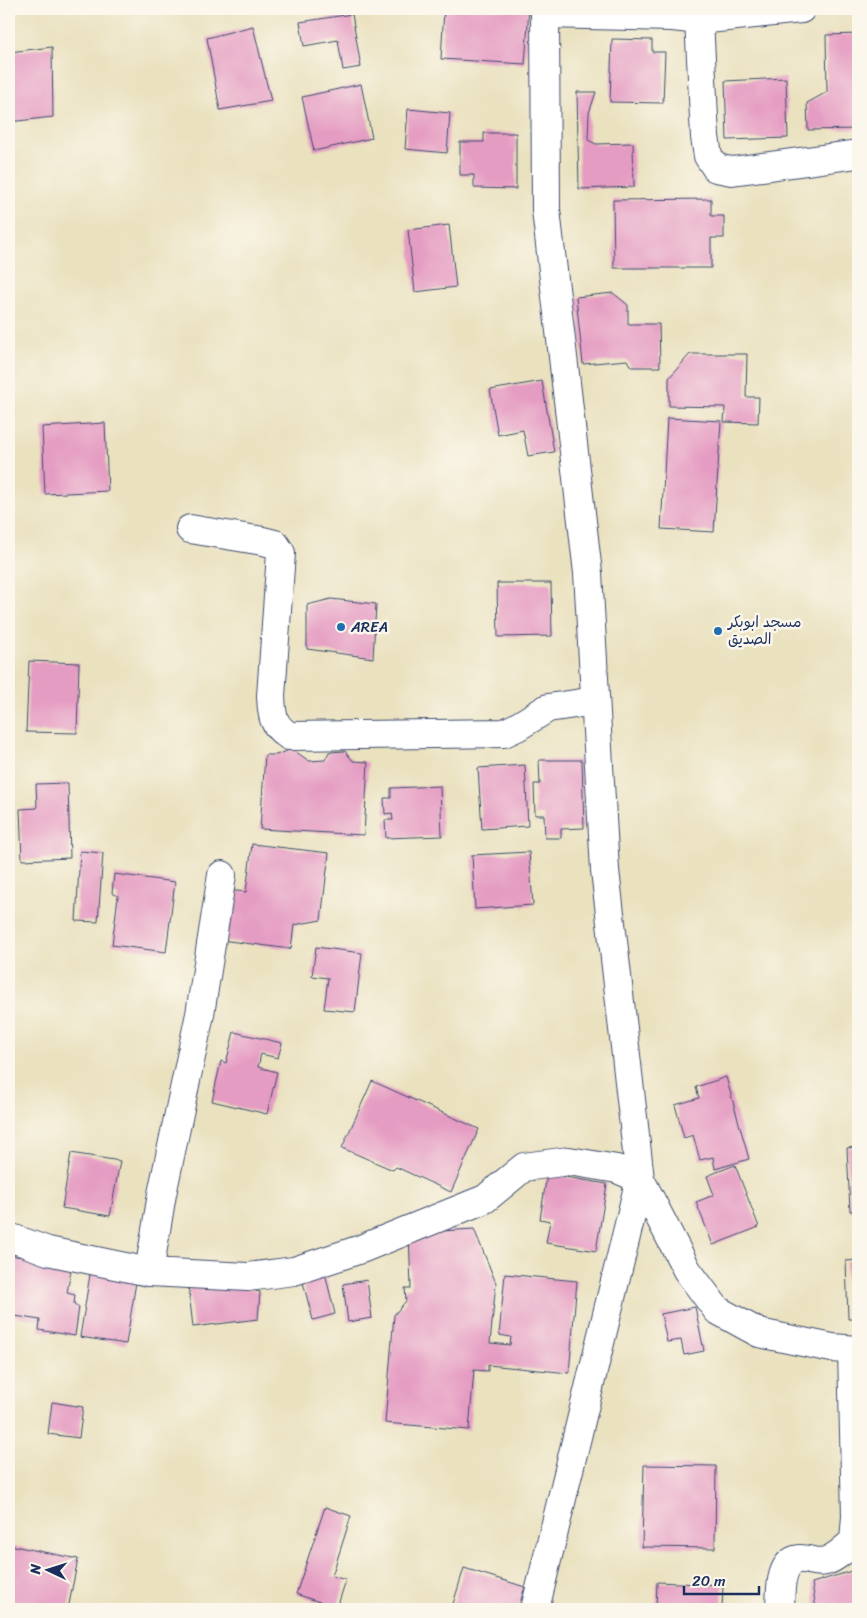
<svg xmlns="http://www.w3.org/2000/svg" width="867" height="1618" font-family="Sriracha,'Playpen Sans Arabic',sans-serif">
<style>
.building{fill:#e59cc2}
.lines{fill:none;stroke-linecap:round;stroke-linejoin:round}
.minor-casing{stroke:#3a4a6d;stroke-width:30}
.minor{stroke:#fff;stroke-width:28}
.poi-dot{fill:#1f6fb2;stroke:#fbf7ec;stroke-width:2}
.labels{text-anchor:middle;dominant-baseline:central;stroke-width:5;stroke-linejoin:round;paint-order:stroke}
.poi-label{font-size:15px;fill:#1b2f5e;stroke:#fbf7ec;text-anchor:start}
</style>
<rect width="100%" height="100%" fill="#fbf7ec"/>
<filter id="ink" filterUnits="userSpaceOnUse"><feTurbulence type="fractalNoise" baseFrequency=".02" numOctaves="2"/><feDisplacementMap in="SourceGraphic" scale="10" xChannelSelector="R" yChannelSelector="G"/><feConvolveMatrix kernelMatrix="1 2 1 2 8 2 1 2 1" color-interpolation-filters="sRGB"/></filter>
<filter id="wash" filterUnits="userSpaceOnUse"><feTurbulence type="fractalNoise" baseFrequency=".0096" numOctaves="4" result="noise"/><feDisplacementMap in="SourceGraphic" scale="20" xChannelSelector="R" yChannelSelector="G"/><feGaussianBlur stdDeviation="1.12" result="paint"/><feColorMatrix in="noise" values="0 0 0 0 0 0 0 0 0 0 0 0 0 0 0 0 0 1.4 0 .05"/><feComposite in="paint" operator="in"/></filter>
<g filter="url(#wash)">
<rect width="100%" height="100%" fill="#eae1bf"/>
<g id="blocks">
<g class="building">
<path d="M444 9H529L525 64 441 59Z"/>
<path d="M352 14 361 67 343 70 338 40 304 46 300 22Z"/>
<path d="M253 26 271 101 220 110 207 38Z"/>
<path d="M858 34V129L808 130 807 103 827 92 826 35Z"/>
<path d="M612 39 652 40V52H665L663 103 610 102Z"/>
<path d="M52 47 53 117 9 122V52Z"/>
<path d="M786 78 788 138 727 140 725 81Z"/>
<path d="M361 84 372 138 314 151 302 97Z"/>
<path d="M577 92H596L589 113 588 140 596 144 633 143 634 187 579 189Z"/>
<path d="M408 109 450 113 447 153 405 149Z"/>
<path d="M484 133H516V189L474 188V175H460V142H484Z"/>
<path d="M711 199V216H724V238H711V268H614L613 200Z"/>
<path d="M449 225 456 287 415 292 408 230Z"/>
<path d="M613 293 628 305V324H659L660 367H631L627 360 583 364 576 297Z"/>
<path d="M690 354H747L746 397H759L758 423 724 422 725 407 669 406V378Z"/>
<path d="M542 381 554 452 528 456 523 430 498 435 490 390Z"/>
<path d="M667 418 721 421 714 532 661 529Z"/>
<path d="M105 423 108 491 45 494 42 427Z"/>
<path d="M497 583H551L552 636 498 637Z"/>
<path d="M331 599 376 604 373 658 307 649V605Z"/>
<path d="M29 661 79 663 77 733 26 732Z"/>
<path d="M292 749 309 761 325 760 329 752 345 751 353 761 368 762 364 835 260 829 265 755H276Z"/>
<path d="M539 760H582L584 828 561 829V838H545L544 815H535L534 784H540Z"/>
<path d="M525 765 528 826 482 829 478 768Z"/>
<path d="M68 783 70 858 22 860 20 809 37 808 36 784Z"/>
<path d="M440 786 442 836 386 838 385 820H393L392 813 385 814 384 798H391V788Z"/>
<path d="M252 844 329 853 321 920 294 925 291 949 221 940 227 890 246 892Z"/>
<path d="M80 851 103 853 98 922 76 921Z"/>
<path d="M529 852 533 905 475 909 472 855Z"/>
<path d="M114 874 175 882 166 952 112 945 118 896 112 893Z"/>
<path d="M316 947 362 953 355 1012 324 1009 328 978 312 976Z"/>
<path d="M234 1032 282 1043 278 1058 261 1054 258 1067 277 1072 267 1114 212 1101 221 1061 226 1063Z"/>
<path d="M726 1077 749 1159 715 1169 713 1157 700 1160 693 1135 684 1138 675 1105 699 1098 696 1087Z"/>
<path d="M372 1081 479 1129 451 1192 396 1167 393 1170 342 1148Z"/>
<path d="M858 1147V1211H850L847 1148Z"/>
<path d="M71 1153 120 1161 110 1216 62 1208Z"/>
<path d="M735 1165 759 1227 713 1245 696 1202 714 1195 707 1176Z"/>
<path d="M547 1174 607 1184 596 1251 546 1243 550 1221 540 1219Z"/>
<path d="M474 1229 496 1283 490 1343 510 1345 511 1337 499 1335 505 1274 577 1281 569 1373 488 1365V1371L474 1370 469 1430 385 1423 394 1315 406 1301 405 1288H411L409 1233Z"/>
<path d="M9 1255 72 1264 67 1293 75 1295 74 1304 79 1307 75 1336 39 1330 40 1320 9 1315Z"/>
<path d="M858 1260V1319H848L846 1261Z"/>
<path d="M91 1268 137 1276 126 1344 80 1337Z"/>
<path d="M324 1269 335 1314 313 1320 301 1275Z"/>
<path d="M187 1274 260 1292 258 1319 193 1327Z"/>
<path d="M367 1280 372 1318 348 1322 343 1284Z"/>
<path d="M695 1307 704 1351 684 1355 681 1340 667 1342 661 1314Z"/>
<path d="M52 1402 83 1407 79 1438 48 1434Z"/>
<path d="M644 1465 716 1466 715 1548 642 1547Z"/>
<path d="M325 1507 351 1516 332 1576 346 1580 337 1608 296 1594Z"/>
<path d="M9 1545 78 1559 68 1609H25L9 1606Z"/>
<path d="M464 1568 525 1587 518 1609H471L453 1604Z"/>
<path d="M858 1569V1609H816L812 1583Z"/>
<path d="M657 1582 723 1585 722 1609H656Z"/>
</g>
</g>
</g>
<g filter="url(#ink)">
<use href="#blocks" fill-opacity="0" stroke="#3a4a6d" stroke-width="1"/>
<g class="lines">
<defs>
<g id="minor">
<path d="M545 14 673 17 699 20 801 9"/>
<path d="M699 20 705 137 708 156 716 168 732 171 858 154"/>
<path d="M190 529 263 541 275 544 281 553 271 696C272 715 272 725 289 736L504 733 517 727 548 708 595 701"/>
<path d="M9 1237 48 1251 149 1272 248 1277 294 1271 361 1249 485 1199 524 1167 569 1161 617 1169 640 1179 687 1270 717 1310 759 1333 832 1348 858 1350"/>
<path d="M149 1272 162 1194 200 1014 222 875"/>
<path d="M535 1609 640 1179 605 870 588 573 546 210 545 9"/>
<path d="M780 1609C781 1595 778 1562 799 1559 807 1558 817 1564 826 1561 836 1558 846 1548 854 1541L856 1516 852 1350"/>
</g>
</defs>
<use href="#minor" class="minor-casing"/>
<use href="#minor" class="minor"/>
</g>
</g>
<g class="poi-dot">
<circle cx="341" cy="627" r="5"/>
<circle cx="718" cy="631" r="5"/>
</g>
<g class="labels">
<g class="poi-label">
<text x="728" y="622">مسجد ابوبكر<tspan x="728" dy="17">الصديق</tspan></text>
<text x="351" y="627">AREA</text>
</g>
</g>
<rect width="867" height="1618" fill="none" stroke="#fbf7ec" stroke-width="30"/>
<g transform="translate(48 1570) rotate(274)" stroke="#fbf7ec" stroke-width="4" paint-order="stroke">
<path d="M0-4L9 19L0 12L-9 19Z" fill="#1b2f5e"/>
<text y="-8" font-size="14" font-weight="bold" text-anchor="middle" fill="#1b2f5e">N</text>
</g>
<path d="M684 1586v8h75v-8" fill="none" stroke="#1b2f5e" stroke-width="2.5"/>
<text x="692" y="1586" font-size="15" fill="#1b2f5e" stroke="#fbf7ec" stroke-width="4" paint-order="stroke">20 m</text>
</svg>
